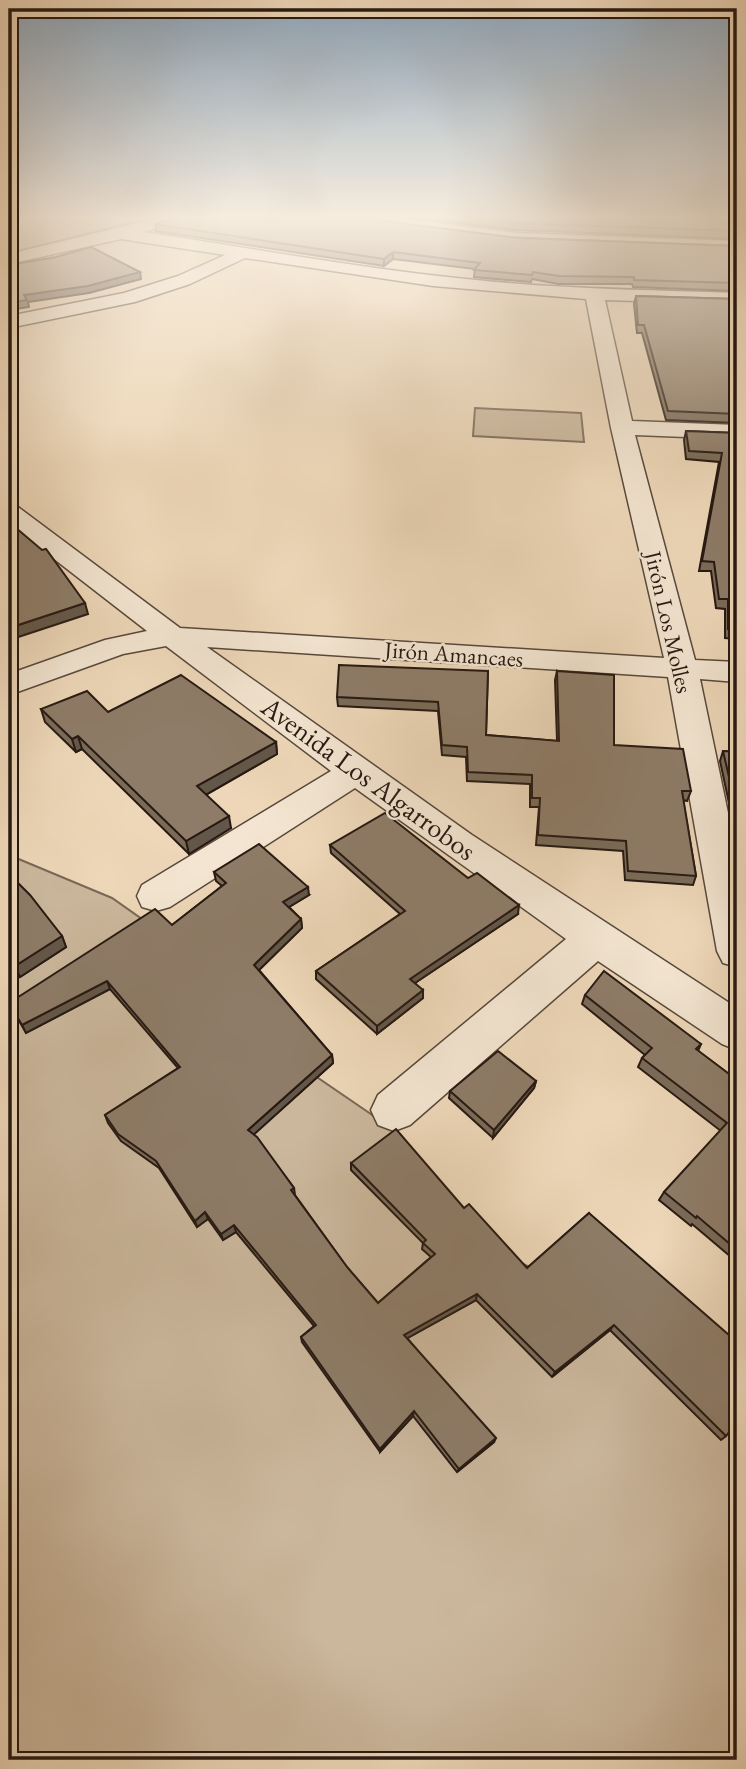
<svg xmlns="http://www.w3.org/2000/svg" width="746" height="1769" font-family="'EB Garamond',serif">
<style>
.green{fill:#cbb79c;stroke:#796857;stroke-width:2}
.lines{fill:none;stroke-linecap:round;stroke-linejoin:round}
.minor-casing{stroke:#58483c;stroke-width:3}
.path{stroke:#271912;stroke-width:2;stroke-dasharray:1 2;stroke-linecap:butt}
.minor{fill:#f3e5d1;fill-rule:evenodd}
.wall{fill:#7a6b59;stroke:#271912;stroke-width:2}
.shaded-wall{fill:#635749;stroke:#271912;stroke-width:2}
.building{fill:#8e7c68;stroke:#271912;stroke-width:2}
.labels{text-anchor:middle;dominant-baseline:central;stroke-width:5;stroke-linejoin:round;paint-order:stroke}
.far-street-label{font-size:23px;fill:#271912;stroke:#f3e5d1}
.street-label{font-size:28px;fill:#271912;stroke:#f3e5d1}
</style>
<rect width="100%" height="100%" fill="#edd7b8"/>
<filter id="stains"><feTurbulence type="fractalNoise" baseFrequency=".00286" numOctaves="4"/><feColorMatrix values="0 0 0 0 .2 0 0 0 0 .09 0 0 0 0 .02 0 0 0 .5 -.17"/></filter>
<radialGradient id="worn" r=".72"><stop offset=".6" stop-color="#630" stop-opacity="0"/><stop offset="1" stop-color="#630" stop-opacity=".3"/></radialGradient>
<g class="green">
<path d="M9 216H157L18 251 9 246Z"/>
<path d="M475 408 581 413 584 442 473 436Z"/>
<path d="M9 855 112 898 230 981 289 1058 400 1134 487 1245 620 1314 737 1391V1760H9Z"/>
</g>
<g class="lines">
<defs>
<g id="minor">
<path d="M167 216H192L190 219 144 232C255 249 365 269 476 280 563 289 650 290 737 293V304L605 300 632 421 737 425V439L635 435 695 660 737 662V682L700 679 737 856V967L723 963 717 951 668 677 207 647 472 835 737 1008V1050L722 1044 598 961 410 1125 394 1131 378 1125 371 1110 378 1095 566 939 355 788 170 907 156 911 142 907 137 896 142 885 331 771 166 646 123 654 9 695V674L105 640 147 631 9 524V504L18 507 180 628 664 658 611 428 586 299 433 286 245 258 190 284 135 302 9 328V316L124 293 178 276 225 255 121 239 9 264V254Z"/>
<path d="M339 216H382L517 233 737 241V251L517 243 347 221Z"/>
</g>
</defs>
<use href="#minor" class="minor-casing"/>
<path class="path" d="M9 217 16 216"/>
<use href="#minor" class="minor"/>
</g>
<g class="wall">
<path d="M402 216H737V239L517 230Z"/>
<path d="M155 224 737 246V291L633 287 632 284H558L532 279 531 282 474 277 475 269 393 259 384 266 156 231Z"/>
<path d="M636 296 737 299V423L666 420 642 333H637L634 304Z"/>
<path d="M686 431 737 433V639L725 638V609L716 608 711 571H699L719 462 686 459 684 440Z"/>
<path d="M488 671 486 735 557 741 555 680 557 671 614 745 691 791 687 801 683 800 696 876 693 885 625 880 623 851 536 845 539 807H530V784L467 781 466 757 442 755 438 711 338 706 337 697Z"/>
<path d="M41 709 108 712 276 742 277 754 206 795 231 828 189 854 82 749 76 752 45 722Z"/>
<path d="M737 736V804L729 803 720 761 723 751 736 752 734 744Z"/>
<path d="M330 845 468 878 518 914 415 983 423 998 377 1034 316 979V971L400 914 331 853Z"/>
<path d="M214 872 309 895 289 907 301 919 302 928 259 970 332 1055 333 1063 253 1134 294 1188 295 1195 347 1267 378 1303 431 1257 422 1249 423 1243 351 1170V1163L464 1208 527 1268 589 1213 726 1436 721 1440 610 1330 552 1377 476 1300 407 1338 494 1442 457 1472 413 1416 380 1452 302 1342 301 1337 314 1326 236 1232 223 1240 208 1219 197 1227 159 1168 121 1141 108 1123 105 1115 178 1068 110 989 26 1033 9 1003 172 925 222 886 216 881Z"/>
<path d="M9 874 62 936 66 947 20 977 9 963Z"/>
<path d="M585 995 701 1044 698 1051 737 1080V1262L692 1224 691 1226 659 1200 664 1192 721 1131 638 1067 642 1058 645 1055 582 1004Z"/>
<path d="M536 1081 534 1088 493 1138 449 1098 450 1091Z"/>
</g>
<g class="shaded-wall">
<path d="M393 252V259L384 266V259Z"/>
<path d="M140 272 141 279 89 293 28 302 29 307 9 310V303L24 295Z"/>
<path d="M85 603 88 614 9 640V628Z"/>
<path d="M78 736 82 749 76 752 72 739Z"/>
<path d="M276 742 277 754 200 798 197 786Z"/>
<path d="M229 816 231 828 189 854 186 841Z"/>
<path d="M308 887 309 895 284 910 283 902Z"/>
<path d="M519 905 518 914 409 987 410 979Z"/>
<path d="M301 919 302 928 256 973 254 965Z"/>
<path d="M62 936 66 947 20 977 15 966Z"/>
<path d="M107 981 110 989 26 1033 22 1025Z"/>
<path d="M423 990V998L377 1034V1026Z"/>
<path d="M332 1055 333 1063 250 1138 248 1130Z"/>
<path d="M536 1081 534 1088 493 1138 494 1130Z"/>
<path d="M205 1212 208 1219 197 1227 195 1221Z"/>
<path d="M234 1225 236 1232 223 1240 221 1234Z"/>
<path d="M477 1294 476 1300 404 1340V1335Z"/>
<path d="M614 1325 610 1330 552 1377 555 1372Z"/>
<path d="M414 1411 413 1416 380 1452V1449Z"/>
<path d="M496 1438 494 1442 457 1472 459 1469Z"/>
</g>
<g class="building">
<path d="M186 216H345L518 238 737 246V283L634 280V277L559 276 533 272 532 275 474 270 480 263 393 252 384 259 155 224Z"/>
<path d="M457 216H737V231L518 223Z"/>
<path d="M91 247 140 272 88 286 24 295 27 300 9 303V265L56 257Z"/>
<path d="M636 296 737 299V414L668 411 644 325H638Z"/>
<path d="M686 431 737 433V630L728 629V599H719L714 562 702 561 722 453 689 451Z"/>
<path d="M9 522 42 550 46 549 85 603 9 628Z"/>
<path d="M339 665 488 671 486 735 559 741 557 671 614 675V745L683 749 691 791H682L696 876 628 871 626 841 538 835 540 798H532V775L468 772 467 747 442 745 438 702 337 697Z"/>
<path d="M181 675 276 742 197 786 229 816 186 841 78 736 72 739 41 709 87 691 108 712Z"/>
<path d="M723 751 737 752V794H733Z"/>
<path d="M385 813 468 878 477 873 519 905 410 979 423 990 377 1026 316 971 405 911 330 845Z"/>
<path d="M259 844 308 887 283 902 301 919 254 965 332 1055 248 1130 257 1137 294 1188 291 1190 347 1267 378 1303 435 1254 423 1243 426 1240 351 1163 396 1129 464 1208 469 1204 527 1268 589 1213 737 1342V1422L726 1436 614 1325 555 1372 477 1294 404 1335 496 1438 459 1469 414 1411 380 1449 301 1337 316 1325 234 1225 221 1234 205 1212 195 1221 156 1161 118 1134 105 1115 180 1067 107 981 22 1025 9 1003 155 909 172 925 226 883 214 872Z"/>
<path d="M9 874 30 895 62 936 15 966 9 959Z"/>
<path d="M604 971 701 1044 696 1049 737 1080V1250L697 1216 696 1218 664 1192 727 1123 642 1058 652 1048 585 995Z"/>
<path d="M498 1051 536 1081 494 1130 450 1091Z"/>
</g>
<linearGradient id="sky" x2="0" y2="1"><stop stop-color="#8fa8be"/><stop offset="0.47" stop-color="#f7eddf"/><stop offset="1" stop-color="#f7eddf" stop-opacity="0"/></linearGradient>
<rect width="746" height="463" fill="url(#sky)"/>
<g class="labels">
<g class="far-street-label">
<text transform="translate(669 622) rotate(77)">Jirón Los Molles</text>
<text transform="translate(454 654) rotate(4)">Jirón Amancaes</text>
</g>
<g class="street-label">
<text transform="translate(369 778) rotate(36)">Avenida Los Algarrobos</text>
</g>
</g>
<rect width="746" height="1769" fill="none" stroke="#edd7b8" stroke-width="35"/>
<rect x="10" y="10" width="725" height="1748" fill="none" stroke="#271912" stroke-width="3.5"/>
<rect x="18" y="18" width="711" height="1734" fill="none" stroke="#271912" stroke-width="2"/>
<rect width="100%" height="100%" filter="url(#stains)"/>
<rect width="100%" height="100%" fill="url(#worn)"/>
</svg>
